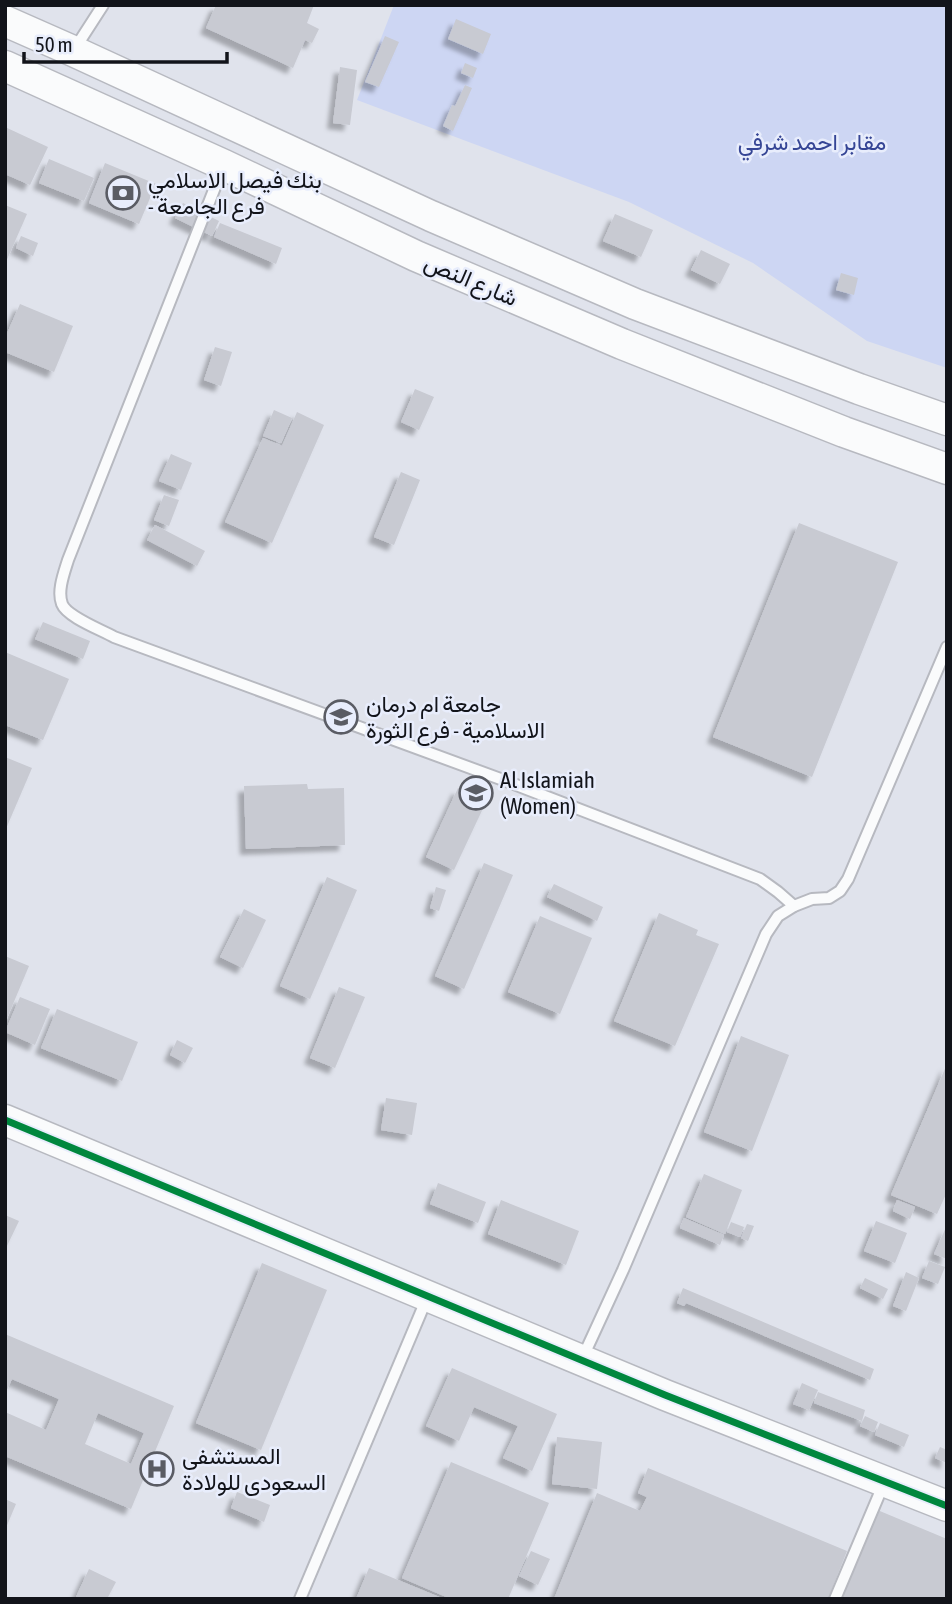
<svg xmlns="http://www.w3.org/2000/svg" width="952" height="1604" font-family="'Asap Condensed',Vazirmatn,sans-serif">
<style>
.green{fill:#cdd6f3}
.building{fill:#c8cad2;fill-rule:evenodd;filter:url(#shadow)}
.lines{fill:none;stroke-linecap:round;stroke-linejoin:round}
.lane-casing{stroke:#b7b9c0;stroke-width:14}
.secondary-casing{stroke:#b7b9c0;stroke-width:33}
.lane{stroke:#fafbfc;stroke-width:10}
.secondary{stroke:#fafbfc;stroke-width:30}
.cycleway-casing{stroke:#e8edfc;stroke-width:11}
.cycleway{stroke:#00873e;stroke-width:7}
.labels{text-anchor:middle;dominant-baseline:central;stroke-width:5;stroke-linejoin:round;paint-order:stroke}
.park-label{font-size:23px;fill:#354595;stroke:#e8edfc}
.poi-label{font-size:23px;fill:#12141a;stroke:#e8edfc;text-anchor:start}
.street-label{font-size:23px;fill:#12141a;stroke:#e8edfc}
</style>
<defs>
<filter id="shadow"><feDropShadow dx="-6" dy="6" stdDeviation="2" flood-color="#0004"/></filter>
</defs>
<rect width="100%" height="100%" fill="#e0e3ec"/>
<path class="green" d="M394 5H947V368L867 341 753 263 629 202 357 100Z"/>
<g class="building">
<path d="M216 5H314L307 23 319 29 312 43 305 40 293 68 206 28Z"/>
<path d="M456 19 491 34 483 54 448 39Z"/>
<path d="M385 36 399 42 379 87 365 82Z"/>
<path d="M465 63 477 68 473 78 461 73Z"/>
<path d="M340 67 357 70 350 125 333 123Z"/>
<path d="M465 85 472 88 453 131 443 126 452 105 455 106Z"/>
<path d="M5 127 48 147 30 185 5 174Z"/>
<path d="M49 159 94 178 84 201 39 183Z"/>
<path d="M105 163 156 184 139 224 89 203Z"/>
<path d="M183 203 219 221 212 236 175 218Z"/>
<path d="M5 205 27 214 5 264Z"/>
<path d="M615 214 653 230 641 257 603 241Z"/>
<path d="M220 223 282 248 276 264 214 237Z"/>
<path d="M21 236 38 243 33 256 16 248Z"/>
<path d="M701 250 730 264 720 284 691 270Z"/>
<path d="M841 273 858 278 854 295 836 290Z"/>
<path d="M20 304 73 326 54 372 5 352V338Z"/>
<path d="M215 347 232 352 221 386 204 380Z"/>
<path d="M415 389 434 397 419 430 401 422Z"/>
<path d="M274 410 292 418 281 443 263 436Z"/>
<path d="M297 412 324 425 272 543 225 522 263 438 282 446Z"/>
<path d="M171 454 192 463 181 490 159 481Z"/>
<path d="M401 472 420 480 394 545 374 537Z"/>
<path d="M164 495 179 500 169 526 154 520Z"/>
<path d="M799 523 898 562 812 777 713 737Z"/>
<path d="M155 525 205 551 197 566 147 540Z"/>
<path d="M43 622 90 641 83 659 35 639Z"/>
<path d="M5 652 69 679 43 740 5 725Z"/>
<path d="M5 757 32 768 5 831Z"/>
<path d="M307 784 308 789 344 788 345 845 246 849 244 786Z"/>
<path d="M458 788 486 802 454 870 426 857Z"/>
<path d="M484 863 513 875 464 989 435 976Z"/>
<path d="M327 877 357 890 310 999 280 986Z"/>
<path d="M554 884 603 907 597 921 547 897Z"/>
<path d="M436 887 446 890 439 911 430 908Z"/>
<path d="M244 909 266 920 243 968 220 957Z"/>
<path d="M659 913 698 930 696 935 719 944 675 1046 614 1021Z"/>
<path d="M540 916 592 938 560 1014 508 992Z"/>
<path d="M5 956 29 966 5 1023Z"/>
<path d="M339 987 365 997 335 1068 310 1058Z"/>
<path d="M20 997 50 1009 35 1045 5 1032Z"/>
<path d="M57 1009 138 1042 122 1081 41 1048Z"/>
<path d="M741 1036 789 1055 752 1151 704 1132Z"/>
<path d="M177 1040 193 1048 185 1063 170 1055Z"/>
<path d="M947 1064V1192L937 1214 891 1195Z"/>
<path d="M386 1098 417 1103 412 1135 381 1130Z"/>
<path d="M704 1174 742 1190 725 1234 686 1217Z"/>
<path d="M438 1183 486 1202 478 1223 430 1204Z"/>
<path d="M501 1200 579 1231 566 1265 488 1234Z"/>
<path d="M897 1200 915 1207 910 1219 893 1211Z"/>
<path d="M5 1215 19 1221 5 1250Z"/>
<path d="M684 1218 724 1235 720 1245 680 1228Z"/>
<path d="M876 1221 907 1233 895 1263 864 1251Z"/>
<path d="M731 1222 744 1227 740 1237 727 1232Z"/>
<path d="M747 1224 754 1226 748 1241 741 1238Z"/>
<path d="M947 1225V1259L934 1254Z"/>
<path d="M929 1261 945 1267 938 1284 922 1278Z"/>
<path d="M262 1263 327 1290 261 1450 196 1423Z"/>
<path d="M906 1272 919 1278 906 1311 893 1306Z"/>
<path d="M865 1278 888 1289 883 1299 860 1288Z"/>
<path d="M683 1288 874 1369 870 1380 686 1303 684 1306 677 1303Z"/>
<path d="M5 1334 174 1406 131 1509 5 1456V1412L46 1430 59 1399 12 1379 5 1394ZM98 1413 144 1433 131 1464 85 1444Z"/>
<path d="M452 1368 557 1414 532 1471 503 1458 518 1426 474 1407 459 1441 426 1426Z"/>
<path d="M802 1383 818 1390 809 1410 793 1404Z"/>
<path d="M818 1392 865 1410 862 1421 814 1403Z"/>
<path d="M865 1416 878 1422 874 1432 860 1426Z"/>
<path d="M880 1423 909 1435 904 1447 875 1435Z"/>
<path d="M557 1437 602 1442 597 1489 552 1484Z"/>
<path d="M940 1447 947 1450V1463L935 1458Z"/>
<path d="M451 1462 549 1503 508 1599H451L402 1578Z"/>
<path d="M648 1468 847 1551 828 1599H554L597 1493 640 1511 647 1497 638 1493Z"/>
<path d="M237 1492 270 1505 264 1522 231 1508Z"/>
<path d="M5 1499 16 1504 5 1530Z"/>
<path d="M875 1509 947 1539V1599H838Z"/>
<path d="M531 1551 550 1559 538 1585 519 1576Z"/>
<path d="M369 1568 444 1599H356Z"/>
<path d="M89 1569 116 1582 107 1599H79L76 1597Z"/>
</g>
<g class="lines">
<defs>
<g id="lane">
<path d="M74 50 103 5"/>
<path d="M223 167 68 560C64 573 57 591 62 604 67 617 102 630 114 637L506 781 760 879 778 892 794 906"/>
<path d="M582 1359 623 1270 766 934 778 916 794 906 812 899 829 898 840 891 848 879 947 647"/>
<path d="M300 1599 427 1298"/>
<path d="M835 1599 884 1483"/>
</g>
<g id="secondary">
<path d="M5 21 73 51 431 216 635 304 859 389 947 420"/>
<path d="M5 66 224 165 416 256 622 344 844 432 947 469"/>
<path d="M5 1120 665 1395 947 1506"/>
</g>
</defs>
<use href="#lane" class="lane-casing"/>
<use href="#secondary" class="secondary-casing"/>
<use href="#lane" class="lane"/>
<use href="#secondary" class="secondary"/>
<defs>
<path id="cycleway" d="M5 1120 665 1395 947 1506"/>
</defs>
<use href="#cycleway" class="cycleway-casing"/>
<use href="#cycleway" class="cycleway"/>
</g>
<defs>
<symbol id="bank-ring" viewBox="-11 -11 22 22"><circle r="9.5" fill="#e8edfc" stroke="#5a5c64" stroke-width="1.5"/><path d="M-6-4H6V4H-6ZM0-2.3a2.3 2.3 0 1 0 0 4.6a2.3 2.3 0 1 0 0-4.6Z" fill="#5a5c64"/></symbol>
<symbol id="school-ring" viewBox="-11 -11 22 22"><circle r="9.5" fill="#e8edfc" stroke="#5a5c64" stroke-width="1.5"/><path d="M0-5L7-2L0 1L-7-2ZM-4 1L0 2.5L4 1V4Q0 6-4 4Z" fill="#5a5c64"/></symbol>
<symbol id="university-ring" viewBox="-11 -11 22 22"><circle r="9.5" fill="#e8edfc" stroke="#5a5c64" stroke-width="1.5"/><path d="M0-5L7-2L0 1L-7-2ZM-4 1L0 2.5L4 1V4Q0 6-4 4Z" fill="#5a5c64"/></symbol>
<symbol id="hospital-ring" viewBox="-11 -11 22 22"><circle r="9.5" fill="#e8edfc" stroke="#5a5c64" stroke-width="1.5"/><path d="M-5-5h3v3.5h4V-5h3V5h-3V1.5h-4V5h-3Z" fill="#5a5c64"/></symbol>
</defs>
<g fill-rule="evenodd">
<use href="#bank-ring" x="104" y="174" width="38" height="38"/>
<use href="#school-ring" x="322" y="698" width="38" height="38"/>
<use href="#university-ring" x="457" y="774" width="38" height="38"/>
<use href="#hospital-ring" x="138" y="1450" width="38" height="38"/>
</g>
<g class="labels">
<g class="park-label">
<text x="812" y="142">مقابر احمد شرفي</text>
</g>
<g class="poi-label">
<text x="148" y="180">بنك فيصل الاسلامي<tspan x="148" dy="26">- فرع الجامعة</tspan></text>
<text x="366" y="704">جامعة ام درمان<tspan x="366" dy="26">الاسلامية - فرع الثورة</tspan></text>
<text x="500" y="780">Al Islamiah<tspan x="500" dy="26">(Women)</tspan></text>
<text x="182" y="1456">المستشفى<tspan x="182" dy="26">السعودى للولادة</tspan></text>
</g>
<g class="street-label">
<text transform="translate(471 280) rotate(23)">شارع النص</text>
</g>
</g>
<rect width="952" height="1604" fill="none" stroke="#12141a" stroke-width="14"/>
<path d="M24 52v10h203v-10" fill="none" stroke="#12141a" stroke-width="3.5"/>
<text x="35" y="52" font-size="21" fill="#12141a" stroke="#e8edfc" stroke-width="5" paint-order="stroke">50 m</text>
</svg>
